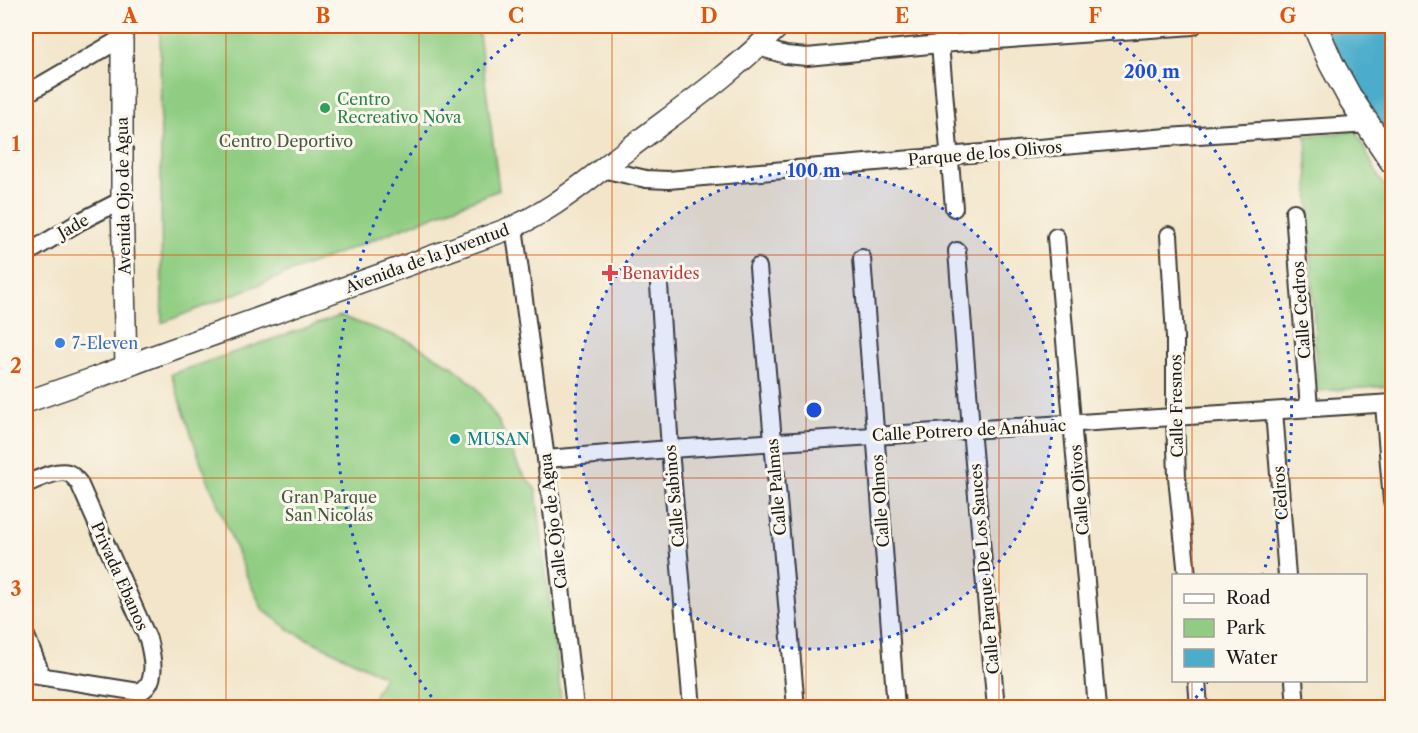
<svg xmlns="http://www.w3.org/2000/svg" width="1418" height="733" font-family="'Libre Caslon Text',serif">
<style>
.green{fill:#90cd82;stroke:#56744f;stroke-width:1.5}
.water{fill:#4cadcb;stroke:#346474;stroke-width:1.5}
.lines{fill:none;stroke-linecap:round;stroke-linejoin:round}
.minor-casing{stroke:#3c3a36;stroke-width:20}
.tertiary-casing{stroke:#3c3a36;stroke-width:24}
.secondary-casing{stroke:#3c3a36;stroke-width:27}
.minor{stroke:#fff;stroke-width:16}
.tertiary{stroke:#fff;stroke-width:21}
.secondary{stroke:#fff;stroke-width:24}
.grid{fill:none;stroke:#de560d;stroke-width:1.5;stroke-opacity:0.55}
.ring{fill:none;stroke:#1d4ed8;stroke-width:3;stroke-dasharray:3 6}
.leisure-dot{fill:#2e9e5b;stroke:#fbf7ec;stroke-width:2}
.health-dot{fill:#e0444e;stroke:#fbf7ec;stroke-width:2}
.shop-dot{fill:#3f7fe0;stroke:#fbf7ec;stroke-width:2}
.culture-dot{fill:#0f9aa8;stroke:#fbf7ec;stroke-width:2}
.labels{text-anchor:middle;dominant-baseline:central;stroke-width:6;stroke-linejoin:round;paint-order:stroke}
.leisure-label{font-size:16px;fill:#27864d;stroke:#fbf7ec;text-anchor:start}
.park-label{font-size:16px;fill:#455a40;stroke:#fbf7ec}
.street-label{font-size:16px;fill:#1c1c1c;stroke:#fbf7ec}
.health-label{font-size:16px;fill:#be3a42;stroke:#fbf7ec;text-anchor:start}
.shop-label{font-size:16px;fill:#366cbe;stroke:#fbf7ec;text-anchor:start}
.culture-label{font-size:16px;fill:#0d838f;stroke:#fbf7ec;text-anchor:start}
.centre{fill:#1d4ed8;stroke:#fbf7ec;stroke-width:3}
.ring-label{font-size:18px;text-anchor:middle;font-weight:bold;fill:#1d4ed8;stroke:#fbf7ec;stroke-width:6;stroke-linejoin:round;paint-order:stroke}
.neatline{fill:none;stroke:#de560d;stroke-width:2}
.grid-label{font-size:20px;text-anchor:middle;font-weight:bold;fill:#de560d}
</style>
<rect width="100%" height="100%" fill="#fbf7ec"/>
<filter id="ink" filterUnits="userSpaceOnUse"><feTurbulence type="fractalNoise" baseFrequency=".0167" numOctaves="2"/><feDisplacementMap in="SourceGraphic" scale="12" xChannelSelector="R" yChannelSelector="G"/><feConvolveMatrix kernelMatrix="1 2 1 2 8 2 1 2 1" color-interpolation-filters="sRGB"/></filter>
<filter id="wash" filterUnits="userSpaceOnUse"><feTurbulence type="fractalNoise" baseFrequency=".008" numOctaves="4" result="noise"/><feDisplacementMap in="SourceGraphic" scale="24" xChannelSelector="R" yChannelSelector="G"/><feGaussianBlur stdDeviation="1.35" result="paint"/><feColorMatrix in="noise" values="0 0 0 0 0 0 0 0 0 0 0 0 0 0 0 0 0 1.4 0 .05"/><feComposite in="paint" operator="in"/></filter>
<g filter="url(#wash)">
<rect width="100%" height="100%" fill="#f2e5c9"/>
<g class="green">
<path d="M160 26H478L499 190 162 323Z"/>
<path d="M1356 131 1380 180 1392 194V386L1317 391 1306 136Z"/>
<path d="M340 316 407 340 452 366 476 387 499 422 520 470 536 490 562 707H368L384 676 293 632 263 610 248 579 200 460 171 374Z"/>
</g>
<path class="water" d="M1315 26H1392V161Z"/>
</g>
<g filter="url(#ink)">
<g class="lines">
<defs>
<g id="minor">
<path d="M940 44 954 208"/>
<path d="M758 47 786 55 807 57 940 44 1193 26"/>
<path d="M26 94 122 38"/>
<path d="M602 169 646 179 668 180 1167 137 1369 124"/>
<path d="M1294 212 1309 408"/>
<path d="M514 227 546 459 575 708"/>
<path d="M1169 235 1175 337V417L1177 477 1187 576"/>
<path d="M1056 237 1097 708"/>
<path d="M957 251 971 429 996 708"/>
<path d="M26 254 81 221 122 200"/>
<path d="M862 258 896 708"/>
<path d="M758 267 796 708"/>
<path d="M659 285 670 449 692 708"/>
<path d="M1384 404 1392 501"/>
<path d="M1274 411 1287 576"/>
<path d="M546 459 670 449 1392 403"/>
<path d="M26 484C36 480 57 469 68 473 73 475 76 479 79 483L148 639C152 655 159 684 139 692L26 674"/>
<path d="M26 636 42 676"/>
<path d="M1197 680 1199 708"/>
<path d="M1294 680 1296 708"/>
</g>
<g id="tertiary">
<path d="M122 26V200L126 366"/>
<path d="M26 402 95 378 151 357 500 232C548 215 587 180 627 150 679 110 733 73 779 26"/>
</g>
<path id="secondary" d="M1315 26 1331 63 1349 96 1392 161"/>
</defs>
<use href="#minor" class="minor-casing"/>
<use href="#tertiary" class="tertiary-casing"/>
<use href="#secondary" class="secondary-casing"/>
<use href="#minor" class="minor"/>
<use href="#tertiary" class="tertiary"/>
<use href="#secondary" class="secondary"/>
</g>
</g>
<path class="grid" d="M226 26V708M419 26V708M612 26V708M806 26V708M999 26V708M1192 26V576M26 255H1392M26 478H1392M1192 680V708"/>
<circle cx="814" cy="410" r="239" fill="#1d4ed8" fill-opacity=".12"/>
<g class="ring">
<circle cx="814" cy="410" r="239"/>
<path d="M1208 681A478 478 0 0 1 1191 704M437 704A478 478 0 0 1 530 26M1098 26A478 478 0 0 1 1263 573"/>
</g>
<circle class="leisure-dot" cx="325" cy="108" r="6"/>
<path class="health-dot" d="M607 264h6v6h6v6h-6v6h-6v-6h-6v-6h6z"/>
<circle class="shop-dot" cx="60" cy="343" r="6"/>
<circle class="culture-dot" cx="455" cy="439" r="6"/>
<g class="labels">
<g class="leisure-label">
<text x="337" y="99">Centro<tspan x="337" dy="18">Recreativo Nova</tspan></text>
</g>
<g class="park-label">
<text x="286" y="141">Centro Deportivo</text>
<text x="329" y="497">Gran Parque<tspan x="329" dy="18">San Nicolás</tspan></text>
</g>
<g class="street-label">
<text transform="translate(985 153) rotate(-5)">Parque de los Olivos</text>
<text transform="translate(123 196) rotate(-91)">Avenida Ojo de Agua</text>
<text transform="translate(73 226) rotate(-29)">Jade</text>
<text transform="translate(427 258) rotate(-20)">Avenida de la Juventud</text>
<text transform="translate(1301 310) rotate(-94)">Calle Cedros</text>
<text transform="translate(1176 406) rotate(-91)">Calle Fresnos</text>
<text transform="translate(969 430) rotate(-3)">Calle Potrero de Anáhuac</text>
<text transform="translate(776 487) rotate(-95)">Calle Palmas</text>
<text transform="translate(1079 490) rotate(-95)">Calle Olivos</text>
<text transform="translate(1280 493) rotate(-94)">Cedros</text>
<text transform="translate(674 496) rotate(-95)">Calle Sabinos</text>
<text transform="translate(880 501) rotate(-94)">Calle Olmos</text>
<text transform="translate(553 521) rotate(-97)">Calle Ojo de Agua</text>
<text transform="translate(984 569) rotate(-95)">Calle Parque De Los Sauces</text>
<text transform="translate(120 576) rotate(66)">Privada Ebanos</text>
</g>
<g class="health-label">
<text x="622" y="273">Benavides</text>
</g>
<g class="shop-label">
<text x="72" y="343">7-Eleven</text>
</g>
<g class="culture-label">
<text x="467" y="439">MUSAN</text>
</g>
</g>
<circle cx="814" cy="410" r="9" class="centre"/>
<g class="ring-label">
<text x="1152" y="78">200 m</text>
<text x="814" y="177">100 m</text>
</g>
<rect width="1418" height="733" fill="none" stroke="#fbf7ec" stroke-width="66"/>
<rect x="1172" y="574" width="195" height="108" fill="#fbf7ec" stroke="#a29f99" stroke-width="1.5"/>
<rect x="1184" y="594" width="30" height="9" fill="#ffffff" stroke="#a29f99" stroke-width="1.5"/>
<text x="1226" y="604" font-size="18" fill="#1c1c1c">Road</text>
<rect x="1184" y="619" width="30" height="18" fill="#90cd82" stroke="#a29f99" stroke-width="1.5"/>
<text x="1226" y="634" font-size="18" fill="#1c1c1c">Park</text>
<rect x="1184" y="649" width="30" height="18" fill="#4cadcb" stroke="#a29f99" stroke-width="1.5"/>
<text x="1226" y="664" font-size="18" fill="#1c1c1c">Water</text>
<rect x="33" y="33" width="1352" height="667" class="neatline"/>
<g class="grid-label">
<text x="130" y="23">A</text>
<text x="323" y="23">B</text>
<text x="516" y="23">C</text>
<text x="709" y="23">D</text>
<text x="902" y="23">E</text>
<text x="1095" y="23">F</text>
<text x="1288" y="23">G</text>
<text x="16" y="151">1</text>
<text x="16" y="373">2</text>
<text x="16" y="596">3</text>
</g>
</svg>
